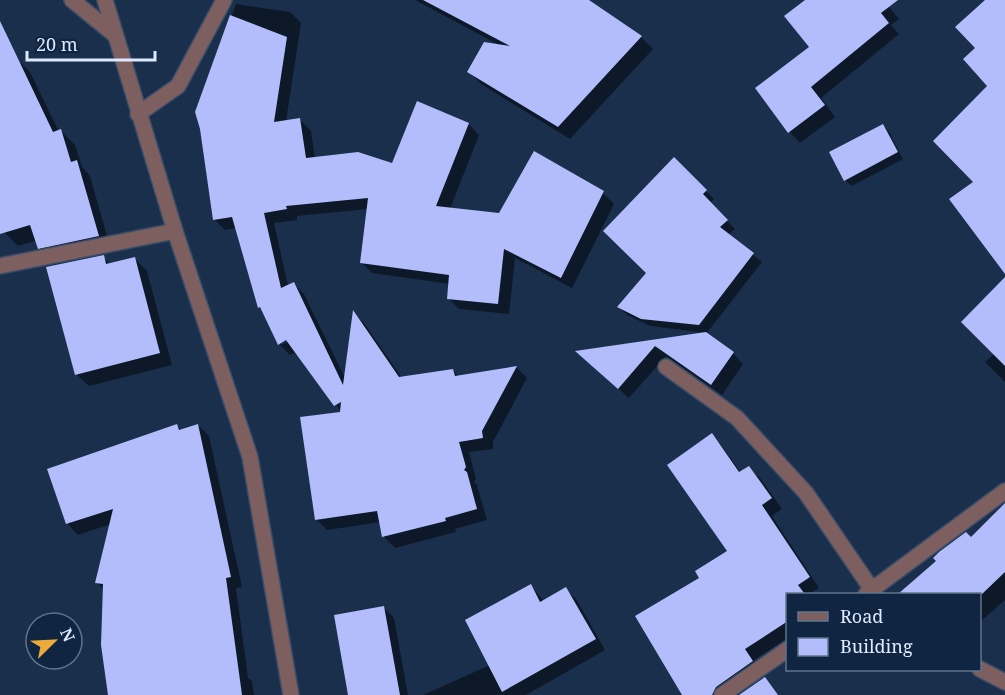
<svg xmlns="http://www.w3.org/2000/svg" width="1005" height="695" font-family="'Noto Serif',serif">
<style>
.shadow{fill:#0007;fill-rule:evenodd}
.building{fill:#b3bdfc}
.lines{fill:none;stroke-linecap:round;stroke-linejoin:round}
.minor-casing{stroke:#394d68;stroke-width:18}
.minor{stroke:#7e5f60;stroke-width:15}
</style>
<rect width="100%" height="100%" fill="#1a2f4c"/>
<g class="shadow">
<path d="M415 0H587L641 37 653 49 570 139 481 84 469 71 501 46Z"/>
<path d="M807 0H883L899 19 891 25 899 34 821 98 835 117 800 143 790 132 757 89 812 48Z"/>
<path d="M236 4 290 12 301 23 286 121 300 120 311 131 315 158 393 165 469 124 479 135 450 209 500 214 534 153 603 193 614 204 572 288 515 258 509 314 459 309 448 298 450 284 372 273 361 262 368 209 297 216V220L274 223 288 286 293 283 304 294 346 380 354 313 364 323 402 378 453 370 459 377 516 367 527 378 493 442V449L469 452 476 479 474 482 477 485 487 520 455 529 456 532 395 548 384 537 381 522 327 530 316 519 342 413 296 352 290 355 279 344 264 311 259 307 237 228 225 230 214 219 201 128 197 112ZM293 336 294 339 281 345V341Z"/>
<path d="M0 25 17 59 30 72 59 132 61 131 75 145 82 167 90 176 111 250 53 262 39 248 35 241 18 246 4 232 0 219Z"/>
<path d="M883 125 889 132 903 159 852 186 845 180Z"/>
<path d="M674 159 714 199 710 203 735 229 728 235 762 262 706 334 733 353 743 364 722 395 666 356 629 398 588 362 707 333 650 326 627 315 619 307 648 273Z"/>
<path d="M103 257 111 265 135 259 147 271 172 365 89 386 76 374Z"/>
<path d="M1005 279V382L985 362 994 354Z"/>
<path d="M198 425 209 436 242 587 236 588 248 678 252 681 254 695H110L104 590 97 582 111 524 78 535 67 523 177 426 182 431Z"/>
<path d="M712 435 722 446 741 473 749 468 760 478 782 509 772 516 819 588 809 594H788V638L754 660 763 672 730 695H683L701 579 729 551Z"/>
<path d="M1005 506V600L980 622V594H922L912 584 971 539Z"/>
<path d="M531 586 544 601 565 589 576 599 605 650 526 695H423L490 665Z"/>
<path d="M384 608 394 618 408 695H350Z"/>
</g>
<g class="building">
<path d="M423 0H589L642 36 558 127 467 72 484 42 510 46Z"/>
<path d="M805 0H898L881 13 889 23 811 87 825 105 788 133 755 88 809 47 784 16Z"/>
<path d="M985 0H1005V274L949 199 973 182 933 141 987 86 963 59 975 48 955 27Z"/>
<path d="M230 15 287 37 274 122 300 118 306 158 358 152 392 163 417 101 469 123 436 206 499 213 534 151 604 191 561 278 504 249 498 304 447 299 449 275 360 263 368 198 286 206 287 209 264 213 281 288 294 282 343 385 353 310 399 377 453 369 455 376 517 366 482 431 483 438 459 442 466 467 464 470 467 472 477 509 445 518 446 521 382 537 377 511 315 520 300 417 340 412 341 402 334 406 286 340 278 345 260 307 258 308 232 217 213 220 200 129 195 112Z"/>
<path d="M0 21 53 132 61 129 71 162 77 160 99 236 38 249 30 225 0 234Z"/>
<path d="M883 124 898 152 844 181 829 152Z"/>
<path d="M674 157 707 190 703 194 728 220 720 227 754 253 699 325 641 319 617 307 646 273 603 231Z"/>
<path d="M104 255 106 264 135 257 160 353 75 375 46 267Z"/>
<path d="M1005 277V366L961 322Z"/>
<path d="M706 332 734 352 711 385 655 346 618 389 575 351Z"/>
<path d="M177 424 179 430 198 424 231 577 226 578 242 695H108L101 645 103 584 95 583 113 509 66 524 47 469Z"/>
<path d="M712 433 739 472 749 466 772 498 762 505 810 577 798 585 804 593 788 594V621L745 649 753 661 716 687 712 695H682L635 616 699 578 695 571 727 551 667 465Z"/>
<path d="M1005 503V572L982 594H898L936 561 933 558 939 552 966 532 971 537Z"/>
<path d="M531 584 540 602 566 587 596 639 502 692 465 620Z"/>
<path d="M384 606 400 695H348L334 615Z"/>
<path d="M765 677 778 695H739Z"/>
</g>
<g class="lines">
<defs>
<g id="minor">
<path d="M72 0 115 35"/>
<path d="M105 0 175 231 250 457 291 695"/>
<path d="M138 114 178 86 224 0"/>
<path d="M0 266 175 231"/>
<path d="M666 367 737 418 806 493 875 594"/>
<path d="M866 594 1005 491"/>
<path d="M980 669 1005 682"/>
<path d="M722 695 788 649"/>
</g>
</defs>
<use href="#minor" class="minor-casing"/>
<use href="#minor" class="minor"/>
</g>
<rect x="786" y="593" width="195" height="78" fill="#102541" stroke="#62748c" stroke-width="1.5"/>
<rect x="798" y="612" width="30" height="9" fill="#7e5f60" stroke="#62748c" stroke-width="1.5"/>
<text x="840" y="623" font-size="18" fill="#ddeafd">Road</text>
<rect x="798" y="638" width="30" height="18" fill="#b3bdfc" stroke="#62748c" stroke-width="1.5"/>
<text x="840" y="653" font-size="18" fill="#ddeafd">Building</text>
<g transform="translate(54 641) rotate(66)"><circle r="28" fill="#102541" stroke="#62748c" stroke-width="1.5"/>
<path d="M0-4.5L10 22L0 15L-10 22Z" fill="#ebaa39"/>
<text y="-9" font-size="16" font-weight="bold" text-anchor="middle" fill="#ddeafd">N</text>
</g>
<path d="M27 51v9h128v-9" fill="none" stroke="#ddeafd" stroke-width="3"/>
<text x="36" y="51" font-size="18" fill="#ddeafd" stroke="#102541" stroke-width="4.5" paint-order="stroke">20 m</text>
</svg>
